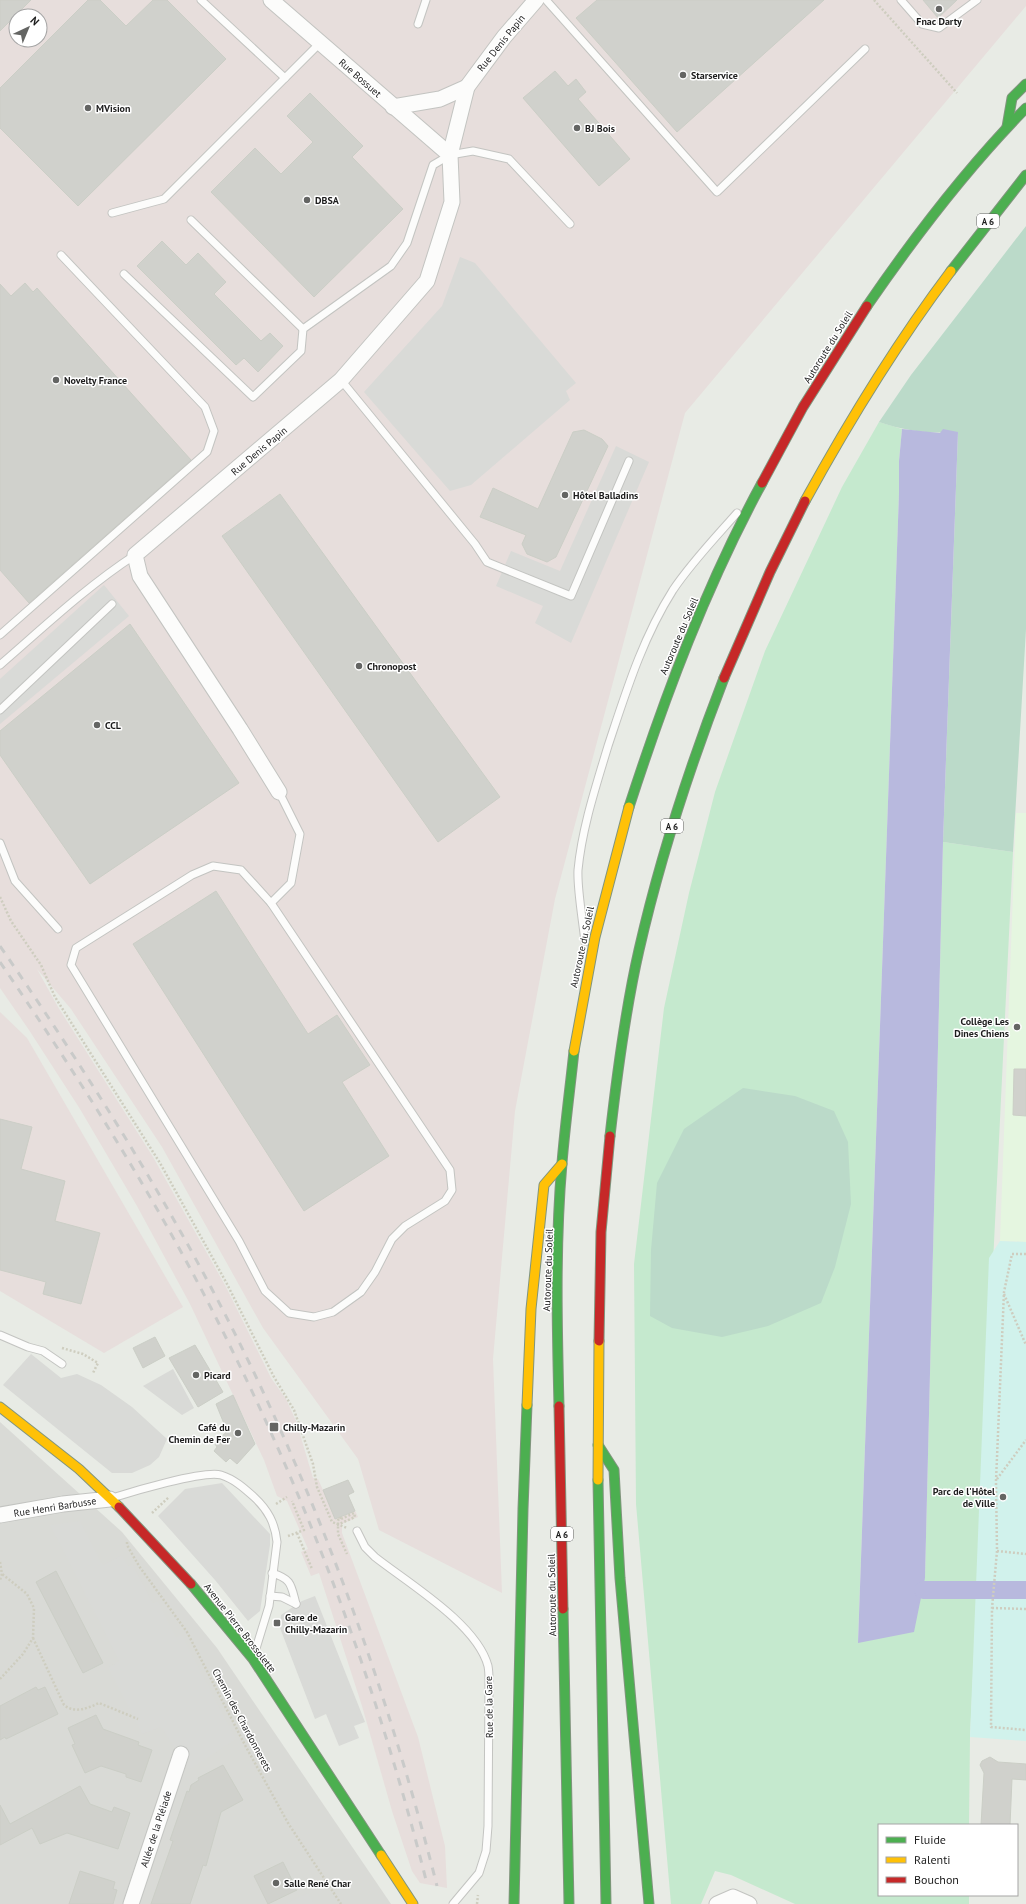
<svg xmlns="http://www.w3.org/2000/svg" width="1026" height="1904" font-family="'PT Sans',sans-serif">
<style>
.residential{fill:#d9dad6}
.industrial{fill:#e7dedc;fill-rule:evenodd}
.education{fill:#e5f6e0}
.grass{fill:#c5e9ce}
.forest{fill:#bbdac9}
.park{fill:#d1f2ec}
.parking{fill:#d9dad7}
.water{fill:#b8b9de}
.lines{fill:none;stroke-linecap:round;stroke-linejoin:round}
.canal{stroke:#b8b9de;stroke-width:18}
.building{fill:#d0d1cc;stroke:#cbcec6}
.lane-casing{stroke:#c3c4c1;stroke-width:9}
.street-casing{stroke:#c3c4c1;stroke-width:17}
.fast-casing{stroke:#81957e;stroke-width:11}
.slow-casing{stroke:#81957e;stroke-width:11}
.jam-casing{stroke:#81957e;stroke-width:11}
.path{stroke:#cecdbf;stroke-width:2.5;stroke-dasharray:2 2;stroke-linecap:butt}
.lane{stroke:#fcfcfb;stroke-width:7}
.street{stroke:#fcfcfb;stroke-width:15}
.fast{stroke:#4caf50;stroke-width:9}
.slow{stroke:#ffc107;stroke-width:9}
.jam{stroke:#c62828;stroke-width:9}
.rail{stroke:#c9cac9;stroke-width:3;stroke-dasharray:8 8;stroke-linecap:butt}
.poi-dot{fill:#646563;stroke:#fff;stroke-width:1.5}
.labels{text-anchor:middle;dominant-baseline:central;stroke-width:3;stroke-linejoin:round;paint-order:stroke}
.shield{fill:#fff;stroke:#616161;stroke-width:1}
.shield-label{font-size:9px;font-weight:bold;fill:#1d1d1d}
.poi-label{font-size:10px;font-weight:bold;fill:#1d1d1d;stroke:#fff;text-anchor:start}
.street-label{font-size:10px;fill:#1d1d1d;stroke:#fff}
</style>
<rect width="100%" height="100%" fill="#e8ebe5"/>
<path class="residential" d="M0 1422 122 1532 217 1648 391 1904H0Z"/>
<g class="industrial">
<path d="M0 0H1026V6L685 413 555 899 515 1111 493 1359 502 1593 379 1530 358 1459 263 1328 162 1147 71 1009 37 969 58 1007 153 1157 226 1287 271 1378 286 1399 296 1421 313 1478 318 1479 323 1490 348 1480 354 1492 348 1495 358 1517 342 1524V1533L418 1737 445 1846 447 1888 420 1883 412 1871 392 1811 362 1706 319 1573 311 1576 301 1552 308 1549 287 1501 277 1496 264 1460 190 1304 137 1206 80 1109 29 1030 0 988ZM16 16H40V40H16Z"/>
<path d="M0 1012 27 1038 183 1307 104 1353 0 1291Z"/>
</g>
<path class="education" d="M1016 813H1026V1242L1000 1241Z"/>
<path class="grass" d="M879 422 902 429 899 461V493L858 1642 925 1578 943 842 1013 852 970 1737 969 1825H879V1895H969V1904H795L731 1875 715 1871 701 1904H671L636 1504 634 1264 664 1008 689 893 715 792 765 651 842 487Z"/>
<g class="forest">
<path d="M1026 226V629L1013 852 943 842 958 432C930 434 905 431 879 422L911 375Z"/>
<path d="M743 1088 795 1096 834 1111 848 1142 851 1204 835 1267 821 1303 768 1326 722 1337 672 1328 650 1316 651 1250 657 1183 684 1129Z"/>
</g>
<path class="park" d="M1000 1241 1026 1242V1741L970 1737 989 1258Z"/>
<g class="parking">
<path d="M460 257 475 263 576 383 566 391 570 400 471 485 450 491 364 392 442 306Z"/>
<path d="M616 446 649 462 571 643 535 623 543 606 496 586 511 551 560 571Z"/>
<path d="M104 585 129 616 0 724V679Z"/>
<path d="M31 1354 61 1378 77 1374 101 1385 132 1407 167 1439 159 1457 150 1465 132 1473H112L3 1385Z"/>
<path d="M173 1369 194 1408 182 1415 143 1386Z"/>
<path d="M222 1483 270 1534V1545L260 1611 248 1621 215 1580 158 1516 185 1489Z"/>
<path d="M80 1521 103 1565 122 1555 128 1566 133 1565 153 1603 158 1602 176 1638 182 1635 236 1739 189 1770 161 1727 142 1734 108 1668 119 1661 50 1525Z"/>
<path d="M315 1596 365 1722 354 1726 359 1738 339 1746 326 1714 315 1719 280 1628 281 1615 302 1601Z"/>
<path d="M308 1893 314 1904H285Z"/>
</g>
<path class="water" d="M902 429 940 433 943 429 958 432 943 842 925 1578 914 1632 858 1643 899 493V461Z"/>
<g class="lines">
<path class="canal" d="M923 1590H1026"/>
</g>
<g class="building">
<path d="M0 0H31L0 31Z"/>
<path d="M88 0H100L126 26 153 0H167L226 59 78 206 0 128V88Z"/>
<path d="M597 0H824L677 132 576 18Z"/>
<path d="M923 0H957L938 18Z"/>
<path d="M555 71 568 86 576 79 586 92 578 99 630 159 599 186 523 98Z"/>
<path d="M310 93 363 146 352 157 403 209 314 297 211 192 255 148 281 174 313 142 287 116Z"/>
<path d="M162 241 186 265 198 253 226 282 214 294 261 341 270 333 283 346 258 372 244 358 236 365 137 266Z"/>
<path d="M25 283 33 292 37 288 191 460 29 603 0 570V284L11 296Z"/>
<path d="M584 430 602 439 608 446 556 557 547 562 527 554 522 544 526 535 480 517 493 488 538 509 573 432Z"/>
<path d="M280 494 500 797 438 842 222 536Z"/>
<path d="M130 624 239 783 90 884 0 755V731Z"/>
<path d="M216 891 308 1034 337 1015 370 1065 342 1082 389 1156 304 1211 133 944Z"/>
<path d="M1014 1069H1026V1116L1013 1115Z"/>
<path d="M0 1119 32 1127 21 1169 65 1181 55 1221 100 1233 81 1304 43 1294 46 1282 0 1270Z"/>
<path d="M155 1337 165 1356 143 1368 133 1348Z"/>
<path d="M195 1345 223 1392 198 1407 169 1358Z"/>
<path d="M233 1395 255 1444 237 1464 230 1458 226 1462 214 1451 217 1447 215 1444 227 1431 216 1404Z"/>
<path d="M348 1480 354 1492 348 1495 355 1511 335 1519 323 1490Z"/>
<path d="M56 1571 103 1663 83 1673 36 1582Z"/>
<path d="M36 1687 38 1690 45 1687 58 1714 6 1739 5 1737 0 1740V1706Z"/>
<path d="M96 1715 103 1729 139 1742 138 1745 152 1750 141 1782 126 1777V1774L101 1766 85 1773 72 1745 75 1744 68 1728Z"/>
<path d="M990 1757 998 1762 1026 1764V1780L1012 1779 1010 1825H981L984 1773 980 1765 982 1761Z"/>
<path d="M223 1765 243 1800 221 1812 206 1866 203 1865 190 1904H151L173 1841 170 1840 187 1791 189 1792 191 1785 199 1780 198 1778Z"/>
<path d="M80 1786 90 1804 112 1812 114 1807 130 1813 118 1849 67 1833 40 1844 32 1828 0 1845V1805L10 1824Z"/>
<path d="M283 1862 297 1890 268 1904 254 1876Z"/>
<path d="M80 1871 115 1882 113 1889 117 1890 113 1904H69Z"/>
</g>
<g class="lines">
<defs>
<g id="lane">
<path d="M201 0 285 78"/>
<path d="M546 0 717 192 865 49"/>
<path d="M901 0 922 24 939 28 977 0"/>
<path d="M418 24 426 0"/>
<path d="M112 213 164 199 320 43"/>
<path d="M191 220 303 329"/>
<path d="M124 274 253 397 301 351 303 329 391 266 407 243 433 165 450 155 473 151 509 159 570 224"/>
<path d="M341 380 475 544 487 562 571 596 629 461"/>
<path d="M0 635 207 452 214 431 205 407 61 255"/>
<path d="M0 665C44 627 86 587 135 555"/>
<path d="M0 710 112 604"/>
<path d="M0 843 15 881 58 929"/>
<path d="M213 866 241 870 271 903 450 1170 452 1190 445 1201 405 1226 392 1239 375 1272 361 1292 333 1312 314 1317 289 1313 265 1291 239 1241 71 965 76 948 192 875Z"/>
<path d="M271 903 291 883 300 834 279 792"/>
<path d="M585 942C583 922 577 889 578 870 582 828 596 786 608 746 626 692 642 639 673 590 691 563 715 538 737 513"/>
<path d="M0 1335 28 1347 43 1351 62 1364"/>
<path d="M112 1498C131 1492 204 1470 221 1475 234 1479 244 1488 254 1497 268 1510 275 1523 277 1542L269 1606 254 1655"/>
<path d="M357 1531 365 1547 375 1557C408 1583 477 1624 488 1666 489 1671 489 1676 489 1681L488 1826 486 1851 479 1873 453 1904"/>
<path d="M272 1573C292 1579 291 1585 296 1604"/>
<path d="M270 1596 282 1597 296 1604"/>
</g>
<g id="street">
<path d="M271 0 450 155"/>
<path d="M393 107 440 99 467 87"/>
<path d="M279 792 240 729 140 576 135 555 341 380 427 281 452 202 450 155 467 87 504 37 536 0"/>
<path d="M0 1515 63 1504 110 1499"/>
<path d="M131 1904 181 1754"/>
<path d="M717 1904 733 1897 749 1904"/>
</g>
<g id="fast">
<path d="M1007 127 1012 98 1026 84"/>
<path d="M951 271 1026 175"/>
<path d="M867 306C915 236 966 169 1026 108"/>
<path d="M629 807C665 696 706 586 762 483"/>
<path d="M610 1136C617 1074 625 1011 639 950 660 858 690 766 724 678"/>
<path d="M559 1406C557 1325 555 1244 562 1163 565 1126 570 1089 574 1051"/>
<path d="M598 1445 614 1470 620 1578 649 1904"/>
<path d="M598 1480 606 1904"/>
<path d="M191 1584 253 1659 381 1855"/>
<path d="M563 1609 569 1904"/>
<path d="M514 1904 523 1509 527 1405"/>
</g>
<g id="slow">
<path d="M805 501C849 421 896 344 951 271"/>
<path d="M574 1051 595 937 629 807"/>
<path d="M527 1405 531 1309 544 1185 562 1164"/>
<path d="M0 1407 79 1469 119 1507"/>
<path d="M598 1480 599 1341"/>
<path d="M381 1855 413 1904"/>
</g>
<g id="jam">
<path d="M762 483 803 407 867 306"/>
<path d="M724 678 770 572 805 501"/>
<path d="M599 1341 601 1232 610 1136"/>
<path d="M559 1406 563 1609"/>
<path d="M119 1507 191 1584"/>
</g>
</defs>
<use href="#lane" class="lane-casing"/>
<use href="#street" class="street-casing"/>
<use href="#fast" class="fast-casing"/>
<use href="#slow" class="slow-casing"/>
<use href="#jam" class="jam-casing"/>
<g class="path">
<path d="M874 0 957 93"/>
<path d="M0 897 11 921 41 965 55 997 160 1163 226 1282 274 1377 294 1410 313 1464 317 1487 332 1522 347 1528"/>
<path d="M1026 1254H1012L1004 1292 996 1481 997 1551 992 1608 991 1727 1026 1730"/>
<path d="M1004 1294 1026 1345"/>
<path d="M62 1348 83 1354 98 1363 93 1373"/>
<path d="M997 1479 1026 1440"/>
<path d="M276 1504 287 1497"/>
<path d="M152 1513 169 1497"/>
<path d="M340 1517 341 1519 338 1520V1534L347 1554"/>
<path d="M337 1525 355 1517 354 1513 341 1519"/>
<path d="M297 1533 312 1569"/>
<path d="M288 1536 304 1530 292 1501"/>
<path d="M127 1542V1545L139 1566 187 1632 246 1747 288 1823 341 1904"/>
<path d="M997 1551 1026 1554"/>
<path d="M0 1562 2 1574 0 1580"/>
<path d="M992 1608 1026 1609"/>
<path d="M33 1638 64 1705C75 1714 88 1708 99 1703L138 1719"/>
<path d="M0 1679 23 1654 33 1638 34 1608 27 1594 2 1574"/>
<path d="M477 1904 478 1895"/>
</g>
<use href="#lane" class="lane"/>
<use href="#street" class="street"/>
<use href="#fast" class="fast"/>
<use href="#slow" class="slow"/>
<use href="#jam" class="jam"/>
<g class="rail">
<path d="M0 946C90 1077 175 1211 245 1354 328 1524 391 1704 437 1886"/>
<path d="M0 962C85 1087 166 1214 232 1350 316 1520 381 1700 427 1884"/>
</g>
</g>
<g class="poi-dot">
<circle cx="939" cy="9" r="4"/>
<circle cx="683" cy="75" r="4"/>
<circle cx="88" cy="108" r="4"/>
<circle cx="577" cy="128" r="4"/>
<circle cx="307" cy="200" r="4"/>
<circle cx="56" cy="380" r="4"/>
<circle cx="565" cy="495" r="4"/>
<circle cx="359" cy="666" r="4"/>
<circle cx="97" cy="725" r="4"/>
<circle cx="1017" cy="1027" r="4"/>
<circle cx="196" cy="1375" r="4"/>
<rect x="269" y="1422" width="10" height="10" rx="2"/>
<circle cx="238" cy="1433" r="4"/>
<circle cx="1003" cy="1497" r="4"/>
<rect x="273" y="1619" width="8" height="8" rx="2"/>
<circle cx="276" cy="1883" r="4"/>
</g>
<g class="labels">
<g class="shield">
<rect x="977" y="214" width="22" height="14" rx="3"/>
<rect x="661" y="819" width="22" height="14" rx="3"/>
<rect x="551" y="1527" width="22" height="14" rx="3"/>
</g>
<g class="shield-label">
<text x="988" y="221">A 6</text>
<text x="672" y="826">A 6</text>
<text x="562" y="1534">A 6</text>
</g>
<g class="poi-label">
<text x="939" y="21" text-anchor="middle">Fnac Darty</text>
<text x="691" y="75">Starservice</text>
<text x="96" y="108">MVision</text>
<text x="585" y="128">BJ Bois</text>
<text x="315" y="200">DBSA</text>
<text x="64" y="380">Novelty France</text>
<text x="573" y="495">Hôtel Balladins</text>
<text x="367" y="666">Chronopost</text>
<text x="105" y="725">CCL</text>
<text x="1009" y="1021" text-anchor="end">Collège Les<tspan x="1009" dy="12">Dines Chiens</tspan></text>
<text x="204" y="1375">Picard</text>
<text x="230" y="1427" text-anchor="end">Café du<tspan x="230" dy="12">Chemin de Fer</tspan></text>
<text x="283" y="1427">Chilly-Mazarin</text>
<text x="995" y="1491" text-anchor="end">Parc de l'Hôtel<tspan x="995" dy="12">de Ville</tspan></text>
<text x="285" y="1617">Gare de<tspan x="285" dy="12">Chilly-Mazarin</tspan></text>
<text x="284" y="1883">Salle René Char</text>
</g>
<g class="street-label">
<text transform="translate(501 43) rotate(-51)">Rue Denis Papin</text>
<text transform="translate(360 78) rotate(41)">Rue Bossuet</text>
<text transform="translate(828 347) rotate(-58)">Autoroute du Soleil</text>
<text transform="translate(259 451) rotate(-40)">Rue Denis Papin</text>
<text transform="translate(679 636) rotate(-67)">Autoroute du Soleil</text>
<text transform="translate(582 947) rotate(-78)">Autoroute du Soleil</text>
<text transform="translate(548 1270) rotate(-88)">Autoroute du Soleil</text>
<text transform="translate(55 1507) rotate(-9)">Rue Henri Barbusse</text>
<text transform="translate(552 1595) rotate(-91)">Autoroute du Soleil</text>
<text transform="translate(240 1628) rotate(52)">Avenue Pierre Brossolette</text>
<text transform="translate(489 1707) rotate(-91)">Rue de la Gare</text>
<text transform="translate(242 1720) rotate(62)">Chemin des Chardonnerets</text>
<text transform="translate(156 1829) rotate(-72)">Allée de la Pléiade</text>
</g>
</g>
<rect x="878" y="1824" width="140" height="72" fill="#ffffff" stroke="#a5a5a5"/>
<rect x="886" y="1837" width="20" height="6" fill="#4caf50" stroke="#a5a5a5"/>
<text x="914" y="1844" font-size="12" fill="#1d1d1d">Fluide</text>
<rect x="886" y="1857" width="20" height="6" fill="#ffc107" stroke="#a5a5a5"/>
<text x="914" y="1864" font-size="12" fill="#1d1d1d">Ralenti</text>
<rect x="886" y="1877" width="20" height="6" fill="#c62828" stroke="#a5a5a5"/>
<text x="914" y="1884" font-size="12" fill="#1d1d1d">Bouchon</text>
<g transform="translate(28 28) rotate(44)"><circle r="19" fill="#ffffff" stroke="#a5a5a5"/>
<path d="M0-3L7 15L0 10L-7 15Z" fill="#646563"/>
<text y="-6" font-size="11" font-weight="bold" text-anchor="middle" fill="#1d1d1d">N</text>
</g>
</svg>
